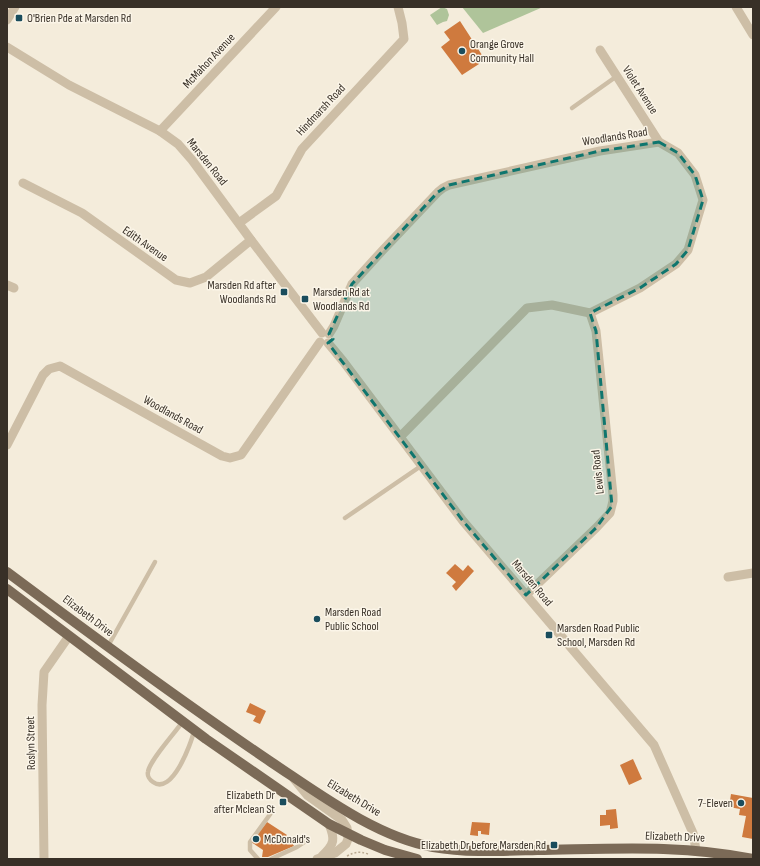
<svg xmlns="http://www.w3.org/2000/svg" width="760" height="866" font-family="'Sofia Sans Condensed',sans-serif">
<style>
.green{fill:#afc49a}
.building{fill:#cf7a3e}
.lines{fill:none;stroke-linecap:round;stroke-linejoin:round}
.path{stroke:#b9a990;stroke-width:1.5;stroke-dasharray:2 2;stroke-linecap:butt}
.lane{stroke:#cdbea6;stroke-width:4.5}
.street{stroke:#cdbea6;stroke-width:9}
.primary{stroke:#7b6a57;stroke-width:10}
.marked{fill:#0f766e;fill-opacity:0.2;stroke:#0f766e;stroke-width:3;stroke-dasharray:8 5;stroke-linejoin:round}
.poi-dot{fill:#1a4d5d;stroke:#fbf5e8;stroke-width:1.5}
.labels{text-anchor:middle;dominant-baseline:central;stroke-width:3;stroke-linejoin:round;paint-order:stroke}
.poi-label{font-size:12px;fill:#383027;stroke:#fbf5e8;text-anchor:start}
.street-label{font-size:12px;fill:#383027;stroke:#fbf5e8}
</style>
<rect width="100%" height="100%" fill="#f4ecdb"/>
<g class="green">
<path d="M442 7 447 9 449 15 447 21 443 22 437 25 430 15Z"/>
<path d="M462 7H543L483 33Z"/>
</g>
<g class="building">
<path d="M460 21 482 55 476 60 479 64 462 75 441 47 450 40 444 32Z"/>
<path d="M455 564 463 571 468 565 474 571 456 591 452 586 456 582 446 573Z"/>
<path d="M250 703 266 711 260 724 253 721 256 716 246 712Z"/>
<path d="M633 759 642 779 629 785 620 765Z"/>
<path d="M731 794 753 798V839L742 837 746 816 739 815 740 809 729 807Z"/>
<path d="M616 809 618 828 610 829V825L600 826V815H606V810Z"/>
<path d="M267 822 287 835 285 837 291 841 294 846 268 857H262L263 850 251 842Z"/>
<path d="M472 822 490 823 489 835 481 834V831H478V836L470 835Z"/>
</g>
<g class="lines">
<g class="path">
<path d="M7 193H8"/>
<path d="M347 856C355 852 359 851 368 854"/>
</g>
<g class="lane">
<path d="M572 108 617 76"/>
<path d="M345 518 421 466"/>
<path d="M108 646 155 562"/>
<path d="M183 721C176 732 149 761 148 772 147 776 150 780 153 782 172 796 191 744 194 731"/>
<path d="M258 859 250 850V842L271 813"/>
<path d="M271 859 297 847 306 841"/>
</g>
<g class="street">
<path d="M736 7 753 35"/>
<path d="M7 20 15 7"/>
<path d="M7 47 69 85 160 131 178 144 192 160 251 240 322 333"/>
<path d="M600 50 659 142"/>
<path d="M160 131 276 7"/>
<path d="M23 183 82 213 176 280 190 283 206 277 251 240"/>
<path d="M239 223 276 196 302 149 404 39 402 23 398 7"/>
<path d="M7 285 14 288"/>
<path d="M329 334 334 326 352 284 382 251 438 192 443 188 449 185 600 151 659 142 678 153 695 175 703 200 688 250 676 264 640 288 590 313 552 305 527 308 400 437"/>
<path d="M328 343 343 361 463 521 654 745 693 833 696 850"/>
<path d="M7 445 43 375 49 369 60 366 222 456 230 458 241 455 320 342"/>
<path d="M728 577 753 573"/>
<path d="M526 595 596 528 610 513 613 501V495L596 331 590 313"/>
<path d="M294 779 307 795 342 820 347 828 348 839 346 844 335 853 317 859"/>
<path d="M322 856C335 844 335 839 329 824"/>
<path d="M44 859 42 705 44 672 69 636"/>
</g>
<g class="primary">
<path d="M7 572C94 637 181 701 271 762 318 793 376 837 433 847 467 853 502 851 537 850 611 849 680 844 753 859"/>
<path d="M7 589 206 739 329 824 361 840 385 850 417 859"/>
</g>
</g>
<path class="marked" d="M659 142 678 153 695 175 703 200 688 250 676 264 640 288 590 313 596 331 612 506 596 528 526 595 463 521 328 343 333 339 329 334 352 284 438 192 449 185 600 151Z"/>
<g class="poi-dot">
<rect x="15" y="14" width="8" height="8" rx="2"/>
<circle cx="462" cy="51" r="4"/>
<rect x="280" y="288" width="8" height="8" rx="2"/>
<rect x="301" y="295" width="8" height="8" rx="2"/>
<circle cx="317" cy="619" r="4"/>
<rect x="545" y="631" width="8" height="8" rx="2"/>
<rect x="279" y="798" width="8" height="8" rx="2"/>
<circle cx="741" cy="803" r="4"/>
<circle cx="256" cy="839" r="4"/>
<rect x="550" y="841" width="8" height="8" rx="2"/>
</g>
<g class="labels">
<g class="poi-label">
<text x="27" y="18">O'Brien Pde at Marsden Rd</text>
<text x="470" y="44">Orange Grove<tspan x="470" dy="14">Community Hall</tspan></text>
<text x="276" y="285" text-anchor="end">Marsden Rd after<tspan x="276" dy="14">Woodlands Rd</tspan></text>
<text x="313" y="292">Marsden Rd at<tspan x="313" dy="14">Woodlands Rd</tspan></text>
<text x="325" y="612">Marsden Road<tspan x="325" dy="14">Public School</tspan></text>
<text x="557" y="628">Marsden Road Public<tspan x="557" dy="14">School, Marsden Rd</tspan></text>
<text x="275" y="795" text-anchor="end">Elizabeth Dr<tspan x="275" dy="14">after Mclean St</tspan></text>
<text x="733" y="803" text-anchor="end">7-Eleven</text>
<text x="264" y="839">McDonald's</text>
<text x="546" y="845" text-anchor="end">Elizabeth Dr before Marsden Rd</text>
</g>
<g class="street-label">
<text transform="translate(209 61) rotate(-47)">McMahon Avenue</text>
<text transform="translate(640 90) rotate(57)">Violet Avenue</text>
<text transform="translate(321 110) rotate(-47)">Hindmarsh Road</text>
<text transform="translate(615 137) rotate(-9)">Woodlands Road</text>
<text transform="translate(207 162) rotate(51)">Marsden Road</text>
<text transform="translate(145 244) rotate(35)">Edith Avenue</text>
<text transform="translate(173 415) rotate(29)">Woodlands Road</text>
<text transform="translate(598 472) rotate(-96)">Lewis Road</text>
<text transform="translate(532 583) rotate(50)">Marsden Road</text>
<text transform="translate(88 616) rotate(37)">Elizabeth Drive</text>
<text transform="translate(31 743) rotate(-91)">Roslyn Street</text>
<text transform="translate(354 798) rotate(31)">Elizabeth Drive</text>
<text transform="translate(675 837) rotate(2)">Elizabeth Drive</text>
</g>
</g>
<rect width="760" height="866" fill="none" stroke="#383027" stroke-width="16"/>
</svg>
